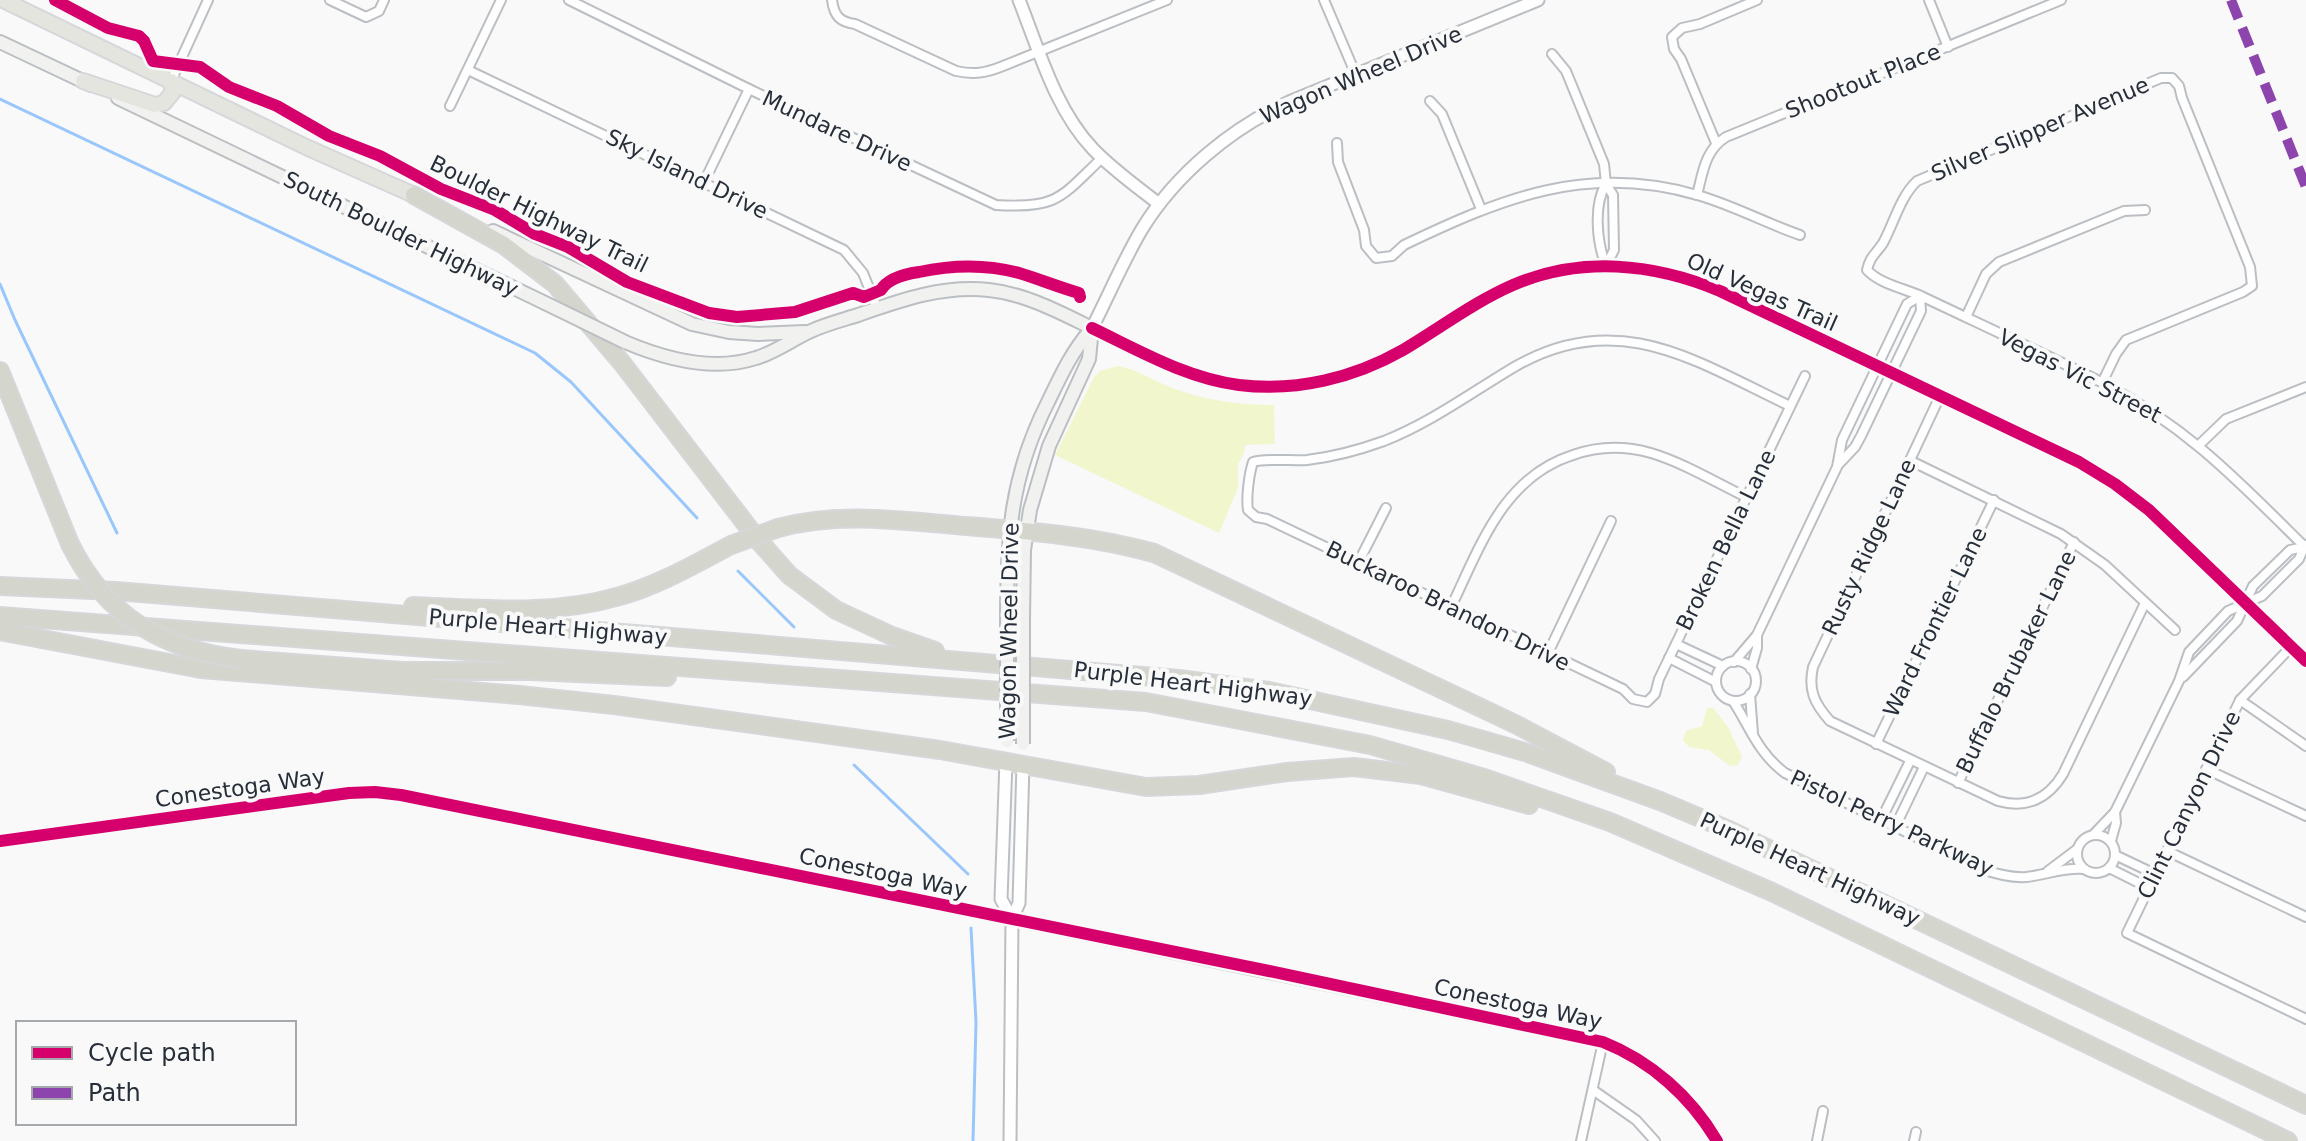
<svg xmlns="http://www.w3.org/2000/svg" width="2306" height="1141" font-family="'DejaVu Sans',sans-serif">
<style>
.green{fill:#f1f6cd}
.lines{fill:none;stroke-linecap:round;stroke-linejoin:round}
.stream{stroke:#99c7fc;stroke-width:3}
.minor-casing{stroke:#bbbfc3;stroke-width:12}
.tertiary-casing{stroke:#bbbfc3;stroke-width:15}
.secondary-casing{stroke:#bbbfc3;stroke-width:16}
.primary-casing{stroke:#d5d7d9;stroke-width:18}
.motorway-casing{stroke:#d5d7d9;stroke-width:20}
.minor{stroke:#fefefe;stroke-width:8}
.tertiary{stroke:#fefefe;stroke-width:11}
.secondary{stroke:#f1f1ef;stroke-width:12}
.primary{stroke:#e5e5e0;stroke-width:14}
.motorway{stroke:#d4d5cc;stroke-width:16}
.secondary-bridge-casing{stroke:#bbbfc3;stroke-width:16;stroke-linecap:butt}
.motorway-bridge-casing{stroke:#d5d7d9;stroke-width:20;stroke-linecap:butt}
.secondary-bridge{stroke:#f1f1ef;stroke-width:12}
.motorway-bridge{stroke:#d4d5cc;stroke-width:16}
.quiet{stroke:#8e44ad;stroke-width:10;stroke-dasharray:20 10;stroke-linecap:butt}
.cycleway-casing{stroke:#f9f9f9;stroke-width:17}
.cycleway{stroke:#d6006c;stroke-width:12}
.labels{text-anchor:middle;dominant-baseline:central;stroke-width:8;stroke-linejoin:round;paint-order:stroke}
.street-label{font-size:22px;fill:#262e39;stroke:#f9f9f9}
</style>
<rect width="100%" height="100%" fill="#f9f9f9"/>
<g class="green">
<path d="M1118 366C1136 369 1152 380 1170 387 1203 400 1238 405 1274 405L1275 444 1245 445 1244 453 1238 464V488L1219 533 1055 455 1094 377 1100 371Z"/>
<path d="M1707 708H1713L1728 727 1742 757 1738 765 1730 766 1709 750 1689 747 1683 740 1686 731 1702 726Z"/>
</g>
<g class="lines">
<g class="stream">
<path d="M0 99 535 353 571 382 697 518"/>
<path d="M0 284 15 320 117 533"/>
<path d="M738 571 794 627"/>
<path d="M854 765 968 874"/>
<path d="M971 928 976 1022 973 1141"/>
</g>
<defs>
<g id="minor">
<path d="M330 0 366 17 379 11 384 0"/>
<path d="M569 0 749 89 996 205C1058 209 1061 197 1102 158"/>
<path d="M832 0C834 16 840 22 855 24L956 71C974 75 986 73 1003 66L1167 0"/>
<path d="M1324 0 1356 75"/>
<path d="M1929 0 1948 47"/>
<path d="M1552 54 1566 71 1604 164 1606 184 1613 195 1614 250 1606 266"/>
<path d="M468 70 844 250 863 273 877 308"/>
<path d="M171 81 208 0"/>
<path d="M1430 101 1442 114 1481 209"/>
<path d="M450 106 501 0"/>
<path d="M1337 143 1338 162 1364 230 1366 246 1376 258 1392 256 1404 245C1502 198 1587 163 1697 195 1733 205 1765 223 1800 235"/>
<path d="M1716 143 1681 59 1674 49 1672 37 1682 28 1700 24 1757 0"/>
<path d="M704 182 749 89"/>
<path d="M1697 195C1703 172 1705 150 1726 137L2061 0"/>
<path d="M1606 266C1597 243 1593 205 1606 184"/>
<path d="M1966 317 1986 274 1999 262 2124 211 2145 210"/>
<path d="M2102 383 2116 354 2126 340 2243 292 2252 286 2250 267 2182 98 2179 86 2172 78H2161L1917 181C1900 197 1894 223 1883 243 1876 254 1870 256 1867 270 1880 284 1903 288 1921 296 1982 325 2043 353 2103 383 2189 428 2239 482 2306 548"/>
<path d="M1940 396 1813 667C1808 690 1814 703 1830 721L1998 801C2026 809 2048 799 2063 774L2145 603"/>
<path d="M1790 406C1697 362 1619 307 1516 366 1472 392 1432 422 1384 441 1359 450 1333 457 1307 460 1293 461 1263 458 1253 462 1249 474 1246 498 1248 510L1256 517 1267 519 1623 689 1633 699 1647 702 1655 694 1659 679 1805 376"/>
<path d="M2199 445 2226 419 2306 387"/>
<path d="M1911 461 2061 534 2105 565 2175 630"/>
<path d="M1838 465 1855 447 1861 436 1921 311 1920 296"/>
<path d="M1358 563 1386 508"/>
<path d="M1451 607C1480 547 1503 477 1573 455 1598 446 1626 446 1651 453 1684 463 1715 482 1746 497"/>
<path d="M1676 644 1723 666"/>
<path d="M2291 647 2240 700 2127 933 2306 1019"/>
<path d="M1548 653 1611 521"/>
<path d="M1669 658 1716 682"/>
<circle cx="1736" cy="681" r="20"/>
<path d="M1734 662 1757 635 1837 467 1842 440 1907 304 1920 296"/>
<path d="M1751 669 1757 648V635"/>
<path d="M2183 677 2237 621 2253 586 2290 550 2304 547"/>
<path d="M1750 694 1753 734"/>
<path d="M2240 700 2306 746"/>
<path d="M1733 701C1750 727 1758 753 1785 773L1982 869C1996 874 2010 878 2026 877 2046 875 2064 867 2084 869"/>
<path d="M1876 744 1994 500"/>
<path d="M2206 769 2306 816"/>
<path d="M1958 783 2074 542"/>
<path d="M1881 820 1910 761"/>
<path d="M1895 827 1924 767"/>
<path d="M2094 834 2115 812 2179 681 2189 652 2228 611 2262 596 2299 559 2305 545"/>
<circle cx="2096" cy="854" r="19"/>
<path d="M0 841 349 793 375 792 401 795 1012 919"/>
<path d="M2111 841 2116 823 2115 812"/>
<path d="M2167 851 2306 917"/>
<path d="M2115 855 2155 874"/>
<path d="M2109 868 2149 888"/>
<path d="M2048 871 2076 850"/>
<path d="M1593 1090 1636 1120 1655 1141"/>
<path d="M1581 1141 1603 1042"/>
<path d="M1817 1141 1823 1111"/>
<path d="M1914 1141 1916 1132"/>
</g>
<g id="tertiary">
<path d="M1019 0C1039 50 1055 109 1093 149 1112 169 1136 186 1159 204"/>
<path d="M1538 0 1289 102C1231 128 1175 175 1142 229 1123 261 1109 295 1092 328 1140 351 1186 378 1239 385 1296 392 1354 378 1403 350 1440 328 1474 302 1513 285 1581 256 1653 263 1720 291L2079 462 2115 484 2149 510 2306 661"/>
<path d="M1006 761 1001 899 1012 919"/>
<path d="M1012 919 1603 1042C1651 1061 1691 1097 1717 1141"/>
<path d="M1010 1141 1012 919 1019 903 1023 764"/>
</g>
<g id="secondary">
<path d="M0 42 91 85"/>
<path d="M118 98 545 303"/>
<path d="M493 231 692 324 729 332 758 334 805 332"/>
<path d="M625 342C665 359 713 372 756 358 776 352 793 339 811 331 826 324 842 320 858 315 901 300 943 285 989 290 1026 294 1059 312 1092 328"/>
<path d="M1007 619C1007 536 1010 477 1048 402 1062 373 1071 353 1092 328"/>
<path d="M1023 620 1024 550 1030 510 1049 446 1089 359 1092 328"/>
</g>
<g id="primary">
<path d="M3 0 306 147 414 195"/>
<path d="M83 81 155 105 164 103 173 92 171 81"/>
</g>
<g id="motorway">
<path d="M414 195 504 245 555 284 622 363 758 540 789 575 836 610 892 636 935 651"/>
<path d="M0 371 70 544"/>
<path d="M778 528C841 511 903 521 966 526 1030 531 1092 536 1154 553L1515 724 1606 772"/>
<path d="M0 586 116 591 1179 679 1269 691 1448 730 1528 753 1660 801 1729 830 2306 1105"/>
<path d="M413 606C483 609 552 616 620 596 659 585 695 564 731 545"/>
<path d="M0 616 1146 702 1370 745 1481 777 1610 822 1772 892 2288 1141"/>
<path d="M0 631 201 669 519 695 614 705 940 750 1146 787 1199 785 1287 772 1354 767 1421 775 1529 805"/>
<path d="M241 659 402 671H531L667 677"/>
</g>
</defs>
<use href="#minor" class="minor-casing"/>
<use href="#tertiary" class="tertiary-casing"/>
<use href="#secondary" class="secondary-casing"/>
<use href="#primary" class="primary-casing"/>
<use href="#motorway" class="motorway-casing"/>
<use href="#minor" class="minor"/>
<use href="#tertiary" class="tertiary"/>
<use href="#secondary" class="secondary"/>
<use href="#primary" class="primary"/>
<use href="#motorway" class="motorway"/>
<defs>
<g id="secondary-bridge">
<path d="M545 303 625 342"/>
<path d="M1007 619V741"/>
<path d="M1023 744V620"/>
</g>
<g id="motorway-bridge">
<path d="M70 544C106 616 162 650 241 659"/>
<path d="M731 545 778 528"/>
</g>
</defs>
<use href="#secondary-bridge" class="secondary-bridge-casing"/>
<use href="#motorway-bridge" class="motorway-bridge-casing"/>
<use href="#secondary-bridge" class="secondary-bridge"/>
<use href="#motorway-bridge" class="motorway-bridge"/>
<path class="quiet" d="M2231 0 2306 187"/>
<defs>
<g id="cycleway">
<path d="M55 0 108 28 139 36 144 41 153 61 200 67 229 87 277 106 329 136 380 156 441 189 495 210 535 234 568 247 627 282 709 313 737 317 795 312 853 293 864 297 881 290C888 278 905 274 919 272 952 265 986 264 1019 273 1039 279 1058 287 1079 293L1080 297"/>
<path d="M1092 328C1140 351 1186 378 1239 385 1296 392 1354 378 1403 350 1440 328 1474 302 1513 285 1581 256 1653 263 1720 291L2079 462 2115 484 2149 510 2306 661"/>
<path d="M0 841 349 793 375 792 401 795 1269 971 1603 1042C1651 1061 1691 1097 1717 1141"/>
</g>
</defs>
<use href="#cycleway" class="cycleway-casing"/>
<use href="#cycleway" class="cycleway"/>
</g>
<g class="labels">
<g class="street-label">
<text transform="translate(1361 75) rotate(-23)">Wagon Wheel Drive</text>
<text transform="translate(1863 81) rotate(-22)">Shootout Place</text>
<text transform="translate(2040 129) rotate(-23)">Silver Slipper Avenue</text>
<text transform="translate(837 131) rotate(25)">Mundare Drive</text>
<text transform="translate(687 174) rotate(26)">Sky Island Drive</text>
<text transform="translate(539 214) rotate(26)">Boulder Highway Trail</text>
<text transform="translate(401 234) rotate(26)">South Boulder Highway</text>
<text transform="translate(1762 292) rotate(24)">Old Vegas Trail</text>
<text transform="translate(2080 376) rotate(27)">Vegas Vic Street</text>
<text transform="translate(1726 540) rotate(-64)">Broken Bella Lane</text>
<text transform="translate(1869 547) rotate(-65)">Rusty Ridge Lane</text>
<text transform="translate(1448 606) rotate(26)">Buckaroo Brandon Drive</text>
<text transform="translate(1935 622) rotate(-64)">Ward Frontier Lane</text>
<text transform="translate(548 627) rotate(5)">Purple Heart Highway</text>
<text transform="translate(1009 631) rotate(-89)">Wagon Wheel Drive</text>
<text transform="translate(2016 662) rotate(-64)">Buffalo Brubaker Lane</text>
<text transform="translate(1193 684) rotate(7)">Purple Heart Highway</text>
<text transform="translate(240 788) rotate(-8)">Conestoga Way</text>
<text transform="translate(2189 805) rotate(-64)">Clint Canyon Drive</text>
<text transform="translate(1892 823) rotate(25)">Pistol Perry Parkway</text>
<text transform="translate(1810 869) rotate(25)">Purple Heart Highway</text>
<text transform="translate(883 873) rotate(12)">Conestoga Way</text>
<text transform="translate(1518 1004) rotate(12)">Conestoga Way</text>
</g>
</g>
<rect x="16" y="1021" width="280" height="104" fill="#f9f9f9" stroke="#a5a8ac" stroke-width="2"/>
<rect x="32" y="1047" width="40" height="12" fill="#d6006c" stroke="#a5a8ac" stroke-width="2"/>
<text x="88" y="1061" font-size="24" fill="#262e39">Cycle path</text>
<rect x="32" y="1087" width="40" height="12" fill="#8e44ad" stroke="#a5a8ac" stroke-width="2"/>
<text x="88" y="1101" font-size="24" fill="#262e39">Path</text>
</svg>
